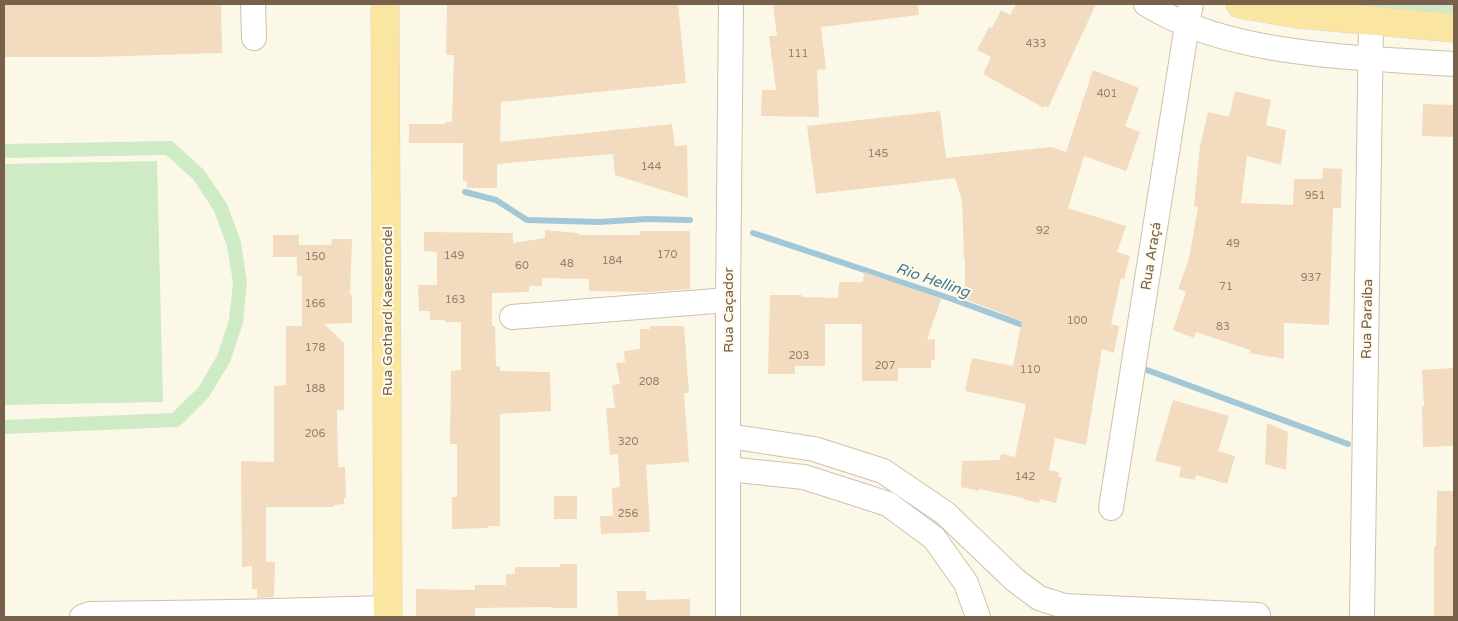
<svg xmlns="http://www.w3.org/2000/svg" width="1458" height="621" font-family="'Varela Round',sans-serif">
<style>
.green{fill:#cfebc6}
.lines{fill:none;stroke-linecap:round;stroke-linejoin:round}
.stream{stroke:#a2c8d8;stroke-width:6}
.building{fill:#f2dbbf}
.minor-casing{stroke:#cfc1ad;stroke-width:26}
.major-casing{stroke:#dcd6d0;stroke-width:29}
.minor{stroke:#fff;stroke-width:24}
.major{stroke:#fae6a1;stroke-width:28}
.labels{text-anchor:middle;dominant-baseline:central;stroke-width:4;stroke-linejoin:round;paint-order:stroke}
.number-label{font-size:11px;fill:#968068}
.street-label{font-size:14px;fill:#77614b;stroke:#fffbee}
.water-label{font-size:15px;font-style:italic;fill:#487a92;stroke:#fffbee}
</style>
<rect width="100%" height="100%" fill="#fcf8e8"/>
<g class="green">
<path d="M1319 4H1454V16Z"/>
<path d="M172 141 204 170 227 204 241 242 247 283 243 323 230 362 209 397 179 427 4 434V420L172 413 198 388 217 356 229 320 233 283 227 246 214 211 193 179 166 155 4 158V144Z"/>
<path d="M157 161 163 402 4 405V164Z"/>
</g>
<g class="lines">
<g class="stream">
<path d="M465 192 496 200 527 220 599 222 647 219 690 220"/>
<path d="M753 233 952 299 1028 327"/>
<path d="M1147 370 1348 444"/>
</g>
</g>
<g class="building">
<path d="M4 4H221L222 53 94 57H4Z"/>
<path d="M447 4H678L686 83 501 102 500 142 672 124 675 146 687 145 688 198 615 175 613 154 497 164V188H467V181H463V143H409V124H445V122H452L454 55H446Z"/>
<path d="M773 4H918L919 15 821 27 826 69 817 70 819 117 761 116 762 90H776L769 36H777Z"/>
<path d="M1016 4H1096L1048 108 1045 106 1044 108 983 74 991 57 977 50 989 27 992 28 1001 10 1010 15Z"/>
<path d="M1093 70 1139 88 1125 126 1140 132 1126 171 1084 156 1068 208 1126 226 1117 252 1130 256 1124 279 1121 278 1111 324 1119 326 1114 353 1102 349 1086 445 1055 438 1049 470 1059 472 1058 477H1062L1056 503 1040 499 1039 503 1023 499V498L979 489V491L961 487 962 461 1000 460 1001 454 1015 457 1026 404 965 391 972 358 1013 366 1022 321 965 299V259H964L962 200 955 178 816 194 807 126 940 111 946 158 1051 147 1066 152Z"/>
<path d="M1235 91 1271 100 1266 125 1286 130 1281 165 1247 156 1241 203 1293 205 1294 179H1322L1323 168 1342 169 1341 208H1333L1329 325 1284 323V359L1250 353V350L1196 332 1194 338 1173 330 1186 292 1178 289 1189 259 1198 207 1194 206 1200 146 1208 112 1229 117Z"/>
<path d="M1423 104 1454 105V137L1422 136Z"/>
<path d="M545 230 577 233 580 235H640L639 231H690V289L650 292 589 291V279L542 278V286H529V292L492 293V326H495L496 366H500V371L550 372 551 411 500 414V526H488L489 528 452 529V497H457V444H450L451 371 461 370V322H445V320H430V311H419L418 285H437V252L424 251V232L513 233V243L545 238Z"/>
<path d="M273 235H299V245H331L332 239H352L350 295H352V323L324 324 344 343V410H337L338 467H345L346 498H344V504L334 505V507H266V562H275L274 597 257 598V589H252V566L242 567 241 461 274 462V386L286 385V326H302V276H297V257H273Z"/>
<path d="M864 272 941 299 927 340 935 339V360H931V368H898V381H862V324H825V366H795V374H768L770 295H802V297L838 298 839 282H863Z"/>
<path d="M650 326H684L689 393H684L689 462 646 465 650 532 601 534 600 516H613L612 488 620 487 618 454 610 455 606 408H615L612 385 620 384 616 363 625 362 624 351 640 349V329H650Z"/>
<path d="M1454 368V446L1423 447 1422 407 1424 406 1422 370Z"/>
<path d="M1173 400 1229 416 1218 451 1235 456 1227 484 1196 475 1195 480 1179 477 1181 467 1155 461Z"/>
<path d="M1267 423 1288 432 1286 470 1265 464Z"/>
<path d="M1437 491H1454V617H1434V546H1436Z"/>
<rect x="554" y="496" width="23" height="23"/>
<path d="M560 564H577V608H551V607L475 608V617H416V589L475 590V585H506V574H515V567H560Z"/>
<path d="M617 591H646V600L690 599V617H618Z"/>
</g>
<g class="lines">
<defs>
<g id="minor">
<path d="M253 4 254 38"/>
<path d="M1146 4C1231 57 1356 57 1454 64"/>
<path d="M512 317 728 300"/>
<path d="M728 436 814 449 883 471 945 513 1015 580 1039 598 1064 606 1258 615"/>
<path d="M728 469 804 477 888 504 934 538 966 583 978 617"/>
<path d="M1111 508 1187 25 1191 4"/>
<path d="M82 617 90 614 233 612 388 608"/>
<path d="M728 617V300L731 4"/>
<path d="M1362 617 1371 22"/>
</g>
<g id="major">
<path d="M385 4 388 617"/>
<path d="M1240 4 1298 14 1454 28"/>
</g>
</defs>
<use href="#minor" class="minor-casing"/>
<use href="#major" class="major-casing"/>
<use href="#minor" class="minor"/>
<use href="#major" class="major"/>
</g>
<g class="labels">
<g class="number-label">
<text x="1036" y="43">433</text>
<text x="798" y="53">111</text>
<text x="1107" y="93">401</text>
<text x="878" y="153">145</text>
<text x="651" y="166">144</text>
<text x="1315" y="195">951</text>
<text x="1043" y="230">92</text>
<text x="1233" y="243">49</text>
<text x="667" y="254">170</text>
<text x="454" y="255">149</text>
<text x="315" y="256">150</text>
<text x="612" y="260">184</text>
<text x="567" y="263">48</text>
<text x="522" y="265">60</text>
<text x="1311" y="277">937</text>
<text x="1226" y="286">71</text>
<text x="455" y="299">163</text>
<text x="315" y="303">166</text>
<text x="1077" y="320">100</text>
<text x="1223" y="326">83</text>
<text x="315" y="347">178</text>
<text x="799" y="355">203</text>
<text x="885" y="365">207</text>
<text x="1030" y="369">110</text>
<text x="649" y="381">208</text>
<text x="315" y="388">188</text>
<text x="315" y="433">206</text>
<text x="628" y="441">320</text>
<text x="1025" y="476">142</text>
<text x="628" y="513">256</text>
</g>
<g class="street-label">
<text transform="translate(1151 256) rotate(-81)">Rua Araçá</text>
<text transform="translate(728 310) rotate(-90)">Rua Caçador</text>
<text transform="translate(387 311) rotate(-90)">Rua Gothard Kaesemodel</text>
<text transform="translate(1367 319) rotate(-89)">Rua Paraíba</text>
</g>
<g class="water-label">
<text transform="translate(933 280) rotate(19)">Rio Helling</text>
</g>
</g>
<rect width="1458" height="621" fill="none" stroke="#77614b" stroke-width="10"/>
</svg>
